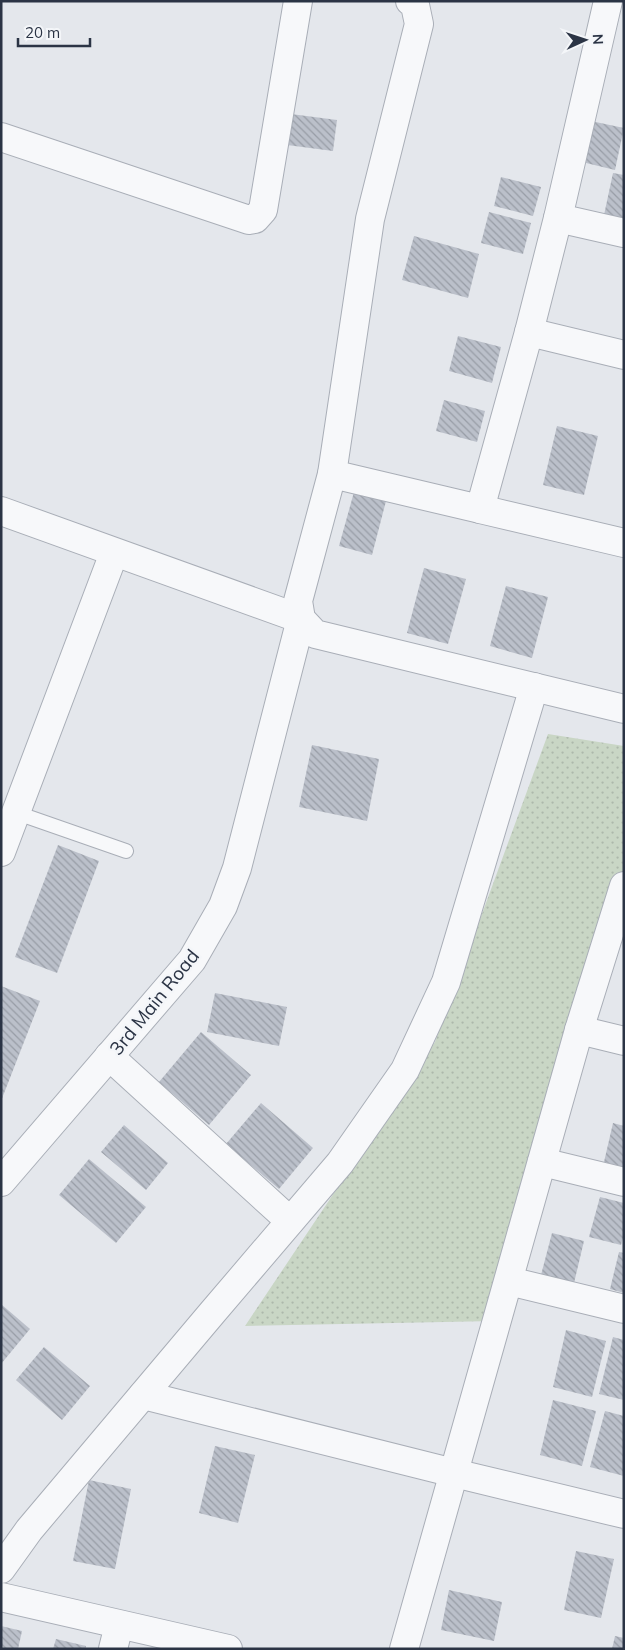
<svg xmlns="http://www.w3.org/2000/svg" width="625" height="1650" font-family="Mulish,sans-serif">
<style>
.grass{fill:url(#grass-dots)}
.building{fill:url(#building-back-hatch)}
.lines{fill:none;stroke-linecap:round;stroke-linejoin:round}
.service-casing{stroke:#a9aeb7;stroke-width:16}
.minor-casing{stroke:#a9aeb7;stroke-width:30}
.tertiary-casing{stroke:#a9aeb7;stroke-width:30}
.service{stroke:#f7f8fa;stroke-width:14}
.minor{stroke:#f7f8fa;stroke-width:28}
.tertiary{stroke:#f7f8fa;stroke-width:28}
.labels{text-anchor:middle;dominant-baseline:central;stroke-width:5;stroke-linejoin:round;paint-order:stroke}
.street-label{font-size:19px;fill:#2b3445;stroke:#f4f6f9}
</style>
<defs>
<pattern id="grass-dots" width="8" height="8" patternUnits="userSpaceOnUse" patternTransform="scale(1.25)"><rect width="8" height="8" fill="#c9d6c5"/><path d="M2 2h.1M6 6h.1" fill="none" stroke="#adb8ab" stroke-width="1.8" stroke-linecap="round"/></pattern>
<pattern id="building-back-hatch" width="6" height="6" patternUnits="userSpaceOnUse" patternTransform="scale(1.25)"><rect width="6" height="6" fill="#bbc0ca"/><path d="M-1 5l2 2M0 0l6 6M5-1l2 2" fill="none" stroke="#989da6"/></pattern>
</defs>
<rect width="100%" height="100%" fill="#e4e7ec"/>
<path class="grass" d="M548 734 624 746V890L495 1321 245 1326 435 1042Z"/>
<g class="building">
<path d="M291 114 337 120 333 151 287 145Z"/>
<path d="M591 121 624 128 615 170 582 162Z"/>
<path d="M613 173 624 175V219L604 215Z"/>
<path d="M501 177 541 187 533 216 494 206Z"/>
<path d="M489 212 531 223 523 254 481 243Z"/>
<path d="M414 236 479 254 468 298 402 280Z"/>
<path d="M458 336 501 347 492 383 449 371Z"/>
<path d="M444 400 485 411 477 442 436 431Z"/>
<path d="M557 426 598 436 584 495 543 485Z"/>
<path d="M354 492 386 501 372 555 339 546Z"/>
<path d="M424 568 466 579 448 644 407 633Z"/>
<path d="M506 586 548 597 532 658 490 646Z"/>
<path d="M312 745 379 759 367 821 299 807Z"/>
<path d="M58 845 99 861 57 973 15 957Z"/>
<path d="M1 986 40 1001 1 1101Z"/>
<path d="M215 993 287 1007 279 1046 207 1032Z"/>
<path d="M201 1032 251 1075 209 1125 159 1082Z"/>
<path d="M261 1103 313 1148 279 1189 226 1144Z"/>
<path d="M613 1123 624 1126V1167L604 1162Z"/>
<path d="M124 1125 168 1163 146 1190 101 1152Z"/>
<path d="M89 1159 146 1207 116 1243 59 1195Z"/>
<path d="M600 1197 624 1203V1234L621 1245 589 1237Z"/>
<path d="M552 1233 584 1241 574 1283 541 1275Z"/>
<path d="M619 1252 624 1253V1293L610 1289Z"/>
<path d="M1 1304 30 1329 1 1364Z"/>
<path d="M566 1330 606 1341 592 1397 553 1387Z"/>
<path d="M613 1337 624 1340V1400L599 1394Z"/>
<path d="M44 1347 90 1386 62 1420 16 1380Z"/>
<path d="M553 1400 596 1411 582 1466 540 1455Z"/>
<path d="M605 1411 624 1416V1476L590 1467Z"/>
<path d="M215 1446 255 1455 238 1523 199 1513Z"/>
<path d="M89 1480 131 1489 115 1569 73 1561Z"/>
<path d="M576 1551 614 1559 601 1618 564 1610Z"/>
<path d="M449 1590 502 1602 494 1641 441 1630Z"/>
<path d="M1 1626 22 1631 18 1649H1Z"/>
<path d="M615 1636 624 1638V1649H612Z"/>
<path d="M56 1639 86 1646V1649H53Z"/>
</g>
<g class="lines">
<defs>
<path id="service" d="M17 813 126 851"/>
<g id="minor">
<path d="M1 137 249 220 255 219 263 210 298 1"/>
<path d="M558 218 624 233"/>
<path d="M529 332 624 355"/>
<path d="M332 474 480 509 529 332 558 218 608 1"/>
<path d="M480 509 624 543"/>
<path d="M1 511 301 619"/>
<path d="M1 852 114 553"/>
<path d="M579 1030 624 1041"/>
<path d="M109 1056 290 1221"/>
<path d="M542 1162 624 1182"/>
<path d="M509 1281 624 1309"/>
<path d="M143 1395 454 1473 624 1514"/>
<path d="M1 1569 29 1530 212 1313 340 1163 405 1070 446 982 534 687"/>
<path d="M113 1649 119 1625"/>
<path d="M404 1649 579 1030 624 886"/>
</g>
<g id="tertiary">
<path d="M410 1 415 5 419 24 370 219 332 474 298 601 301 619 315 634 624 709"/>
<path d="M1 1182 192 960 223 906 237 868 301 619"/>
<path d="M1 1597 228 1649"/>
</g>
</defs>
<use href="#service" class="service-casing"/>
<use href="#minor" class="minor-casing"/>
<use href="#tertiary" class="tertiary-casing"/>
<use href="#service" class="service"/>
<use href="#minor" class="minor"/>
<use href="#tertiary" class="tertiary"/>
</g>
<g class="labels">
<g class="street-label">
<text transform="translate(154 1002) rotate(-51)">3rd Main Road</text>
</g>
</g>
<rect width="625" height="1650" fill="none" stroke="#2b3445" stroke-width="5"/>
<g transform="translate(585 40) rotate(87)" stroke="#f4f6f9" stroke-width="4" paint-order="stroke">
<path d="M0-4L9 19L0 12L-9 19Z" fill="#2b3445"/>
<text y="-8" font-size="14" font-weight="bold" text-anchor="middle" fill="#2b3445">N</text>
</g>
<path d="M18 38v8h72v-8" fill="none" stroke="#2b3445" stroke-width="2.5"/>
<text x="25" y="38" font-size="15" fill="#2b3445" stroke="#f4f6f9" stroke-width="4" paint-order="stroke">20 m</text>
</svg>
